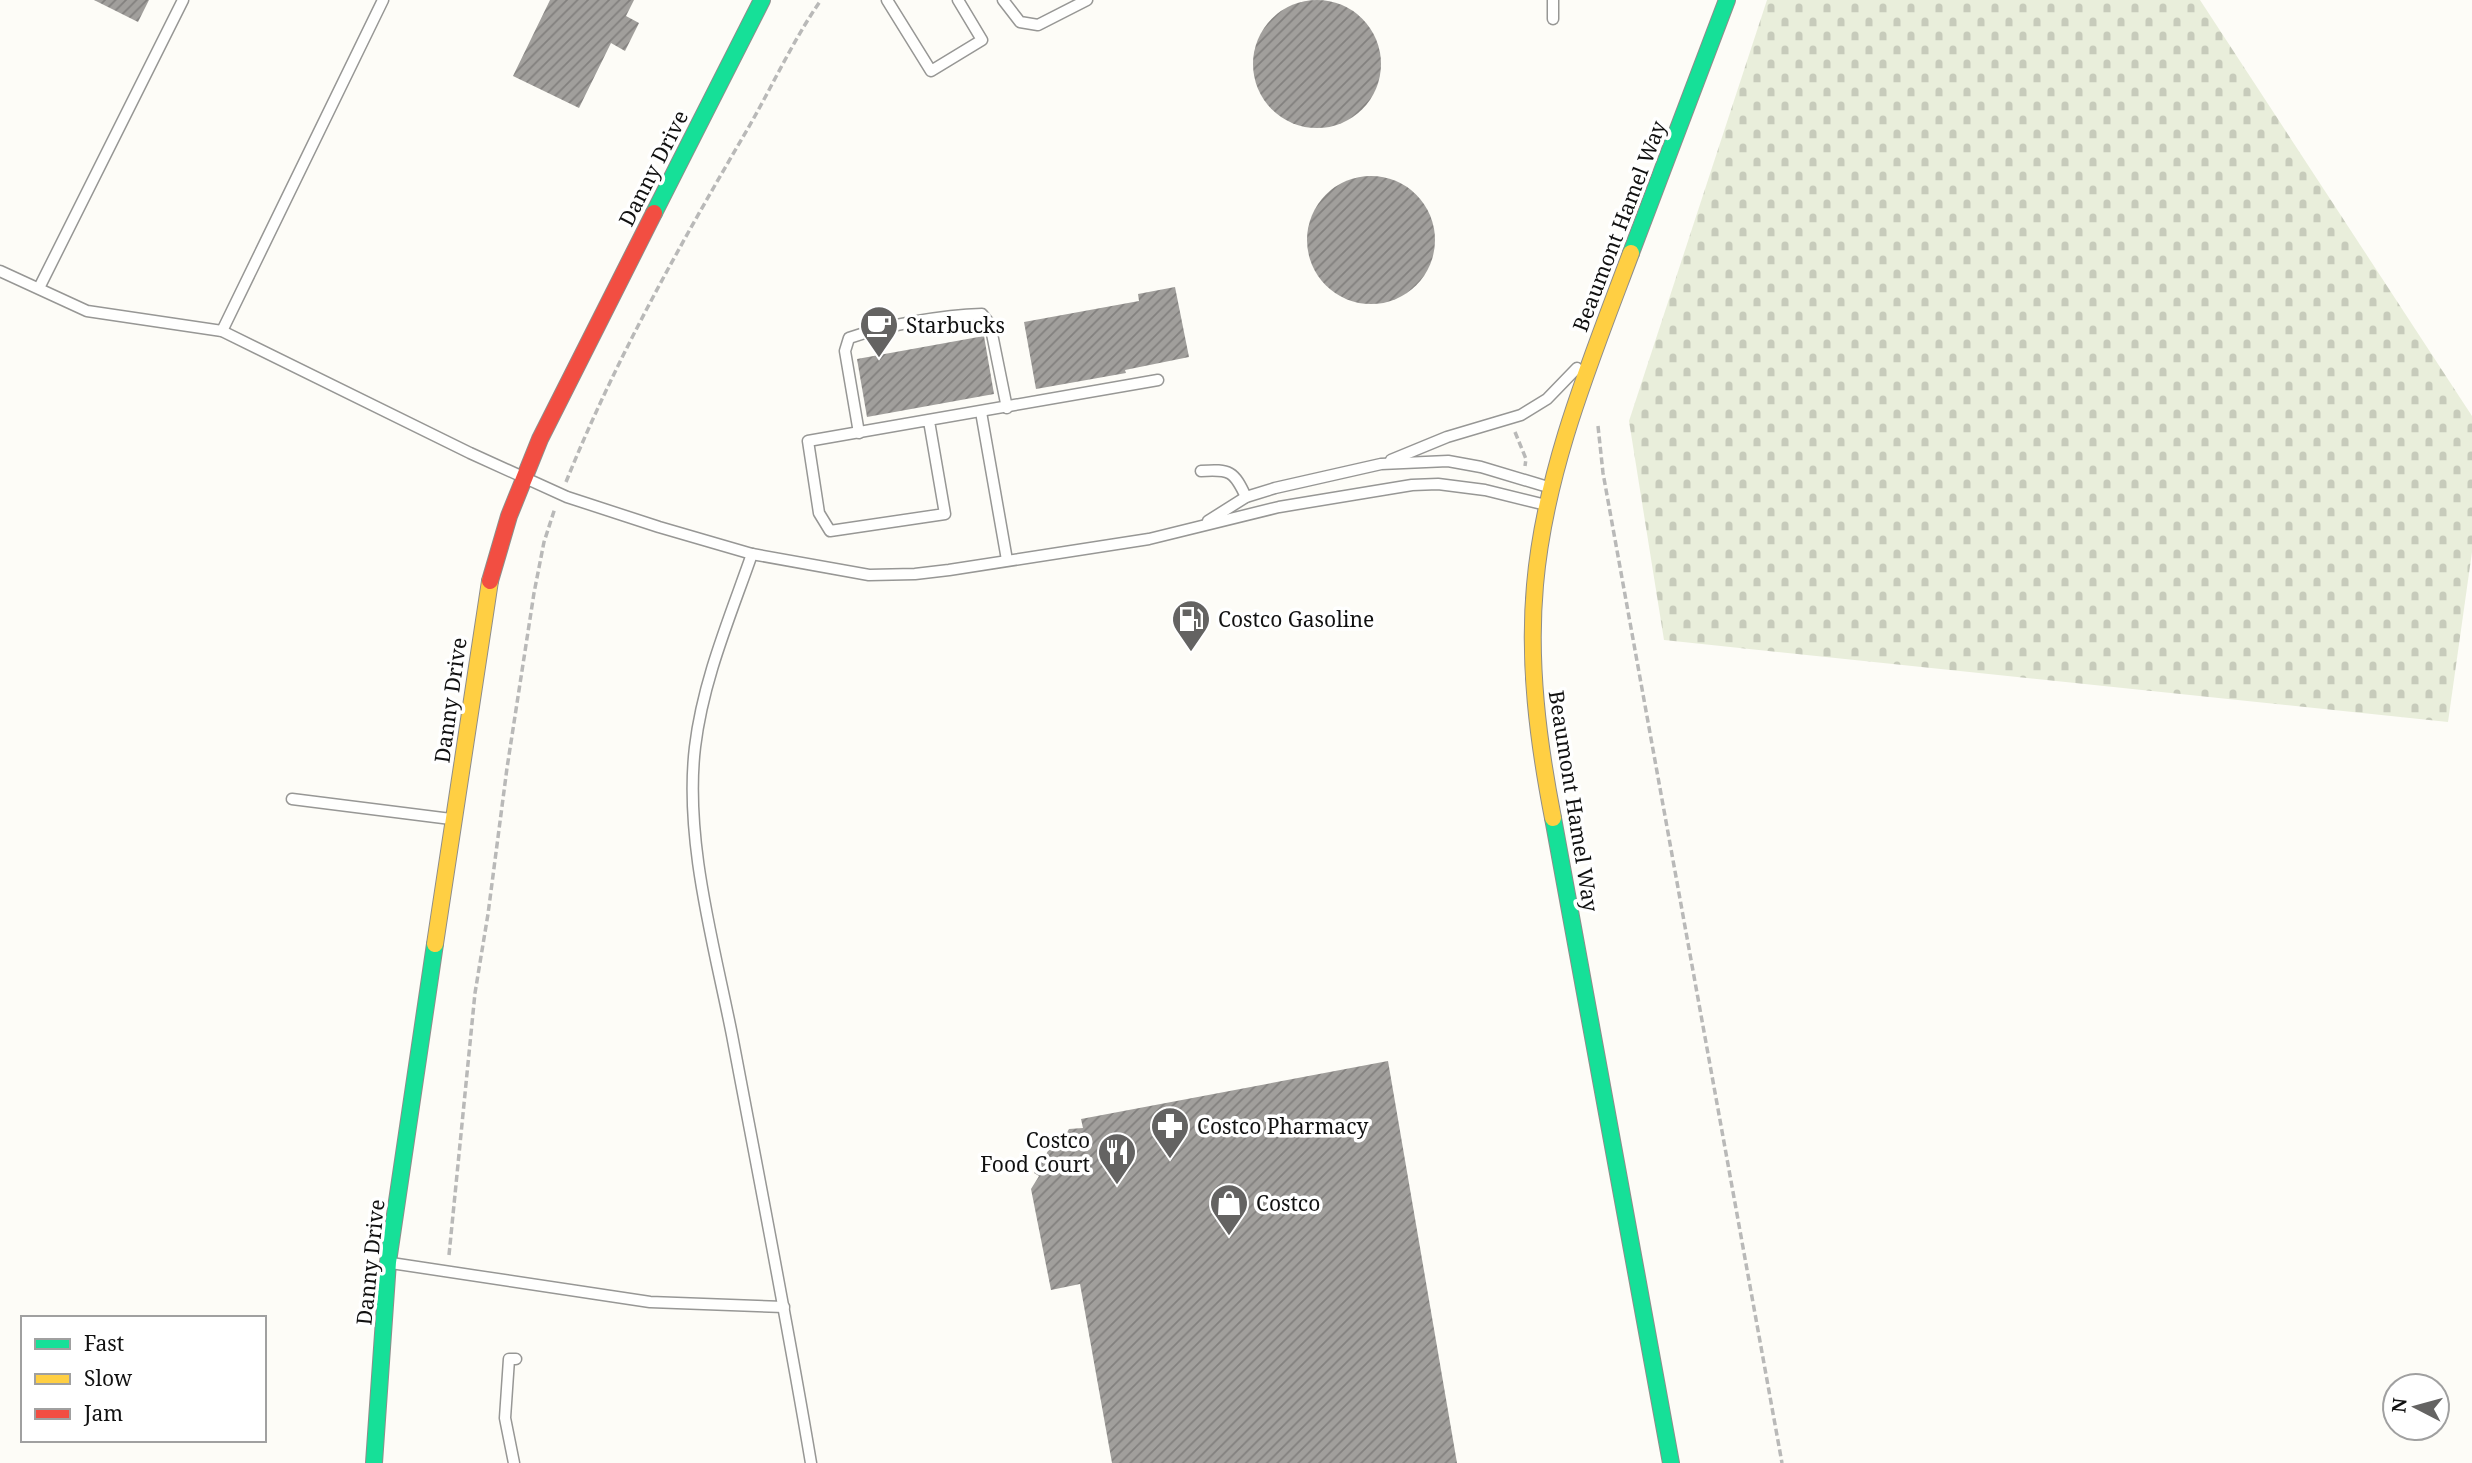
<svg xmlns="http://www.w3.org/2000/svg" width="2472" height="1463" font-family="'Noto Serif',serif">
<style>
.cemetery{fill:url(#cemetery-stones)}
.building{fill:url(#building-hatch)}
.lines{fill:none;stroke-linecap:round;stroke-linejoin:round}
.lane-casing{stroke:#979795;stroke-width:13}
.fast-casing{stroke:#8e8d8b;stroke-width:18}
.slow-casing{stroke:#8e8d8b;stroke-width:18}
.jam-casing{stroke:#8e8d8b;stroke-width:18}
.path{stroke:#b9b9b8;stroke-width:3.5;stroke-dasharray:7 3.5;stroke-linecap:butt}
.lane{stroke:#fffffe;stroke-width:10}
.fast{stroke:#16e098;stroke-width:16}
.slow{stroke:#ffcf43;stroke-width:16}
.jam{stroke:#f24e42;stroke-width:16}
.labels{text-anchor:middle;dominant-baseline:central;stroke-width:7;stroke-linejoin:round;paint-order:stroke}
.street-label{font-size:21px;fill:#111;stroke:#fff}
.poi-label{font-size:21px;fill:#111;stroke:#fff;text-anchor:start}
</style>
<defs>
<pattern id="cemetery-stones" width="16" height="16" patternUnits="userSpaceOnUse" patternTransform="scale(1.75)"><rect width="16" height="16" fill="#e9eedb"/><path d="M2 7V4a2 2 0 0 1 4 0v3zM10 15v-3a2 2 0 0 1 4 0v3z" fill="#c7cbbb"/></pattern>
<pattern id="building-hatch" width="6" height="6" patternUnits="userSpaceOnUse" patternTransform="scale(1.75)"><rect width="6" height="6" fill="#a19f9c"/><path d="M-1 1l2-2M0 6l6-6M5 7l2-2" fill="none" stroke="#82807e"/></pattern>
</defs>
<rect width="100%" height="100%" fill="#fdfcf7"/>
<path class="cemetery" d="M1767 0H2200L2472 416V552L2448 722 1664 640 1629 421Z"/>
<g class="building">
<path d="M94 0H149L138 22Z"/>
<path d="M550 0H634L626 16 639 23 625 51 611 43 579 108 513 76Z"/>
<circle cx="1317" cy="64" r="64"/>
<circle cx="1371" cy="240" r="64"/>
<path d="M1175 287 1189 357 1125 370 1126 373 1036 389 1024 322 1139 301 1138 294Z"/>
<path d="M984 336 994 394 867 417 857 359Z"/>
<path d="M1388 1061 1457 1463H1112L1080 1284 1051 1290 1031 1189 1039 1176 1034 1173 1055 1140 1061 1143 1069 1129 1083 1128 1081 1119Z"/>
</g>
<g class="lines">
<defs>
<g id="lane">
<path d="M887 0 931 71 982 40 958 0"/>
<path d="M1003 0 1020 22 1038 25 1087 0"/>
<path d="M1553 19V0"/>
<path d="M0 271 87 311 222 331 470 453 567 497 659 527 752 554 869 575 915 574 949 570 1149 539 1279 507 1412 485 1438 484 1485 490 1546 505"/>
<path d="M39 288 183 0"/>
<path d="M222 331 383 0"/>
<path d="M981 412 1007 560"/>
<path d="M929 421 945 514 830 531 819 513 808 441 1158 380"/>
<path d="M859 433 845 351 849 338C886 325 943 315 982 314L990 324 1007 408"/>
<path d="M1391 460 1447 437 1521 415 1547 399 1577 368"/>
<path d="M1201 471C1230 469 1234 471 1246 497"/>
<path d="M1208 521 1246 497 1275 488 1381 464 1448 461 1481 467 1548 487"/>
<path d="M752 554C730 617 703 680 695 747 684 840 714 944 732 1035 759 1178 787 1320 811 1463"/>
<path d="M292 799 451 819"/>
<path d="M391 1263 650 1302 784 1307"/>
<path d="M514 1463 505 1418 509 1359H516"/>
</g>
<g id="fast">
<path d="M654 213 762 0"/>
<path d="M1631 253 1727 0"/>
<path d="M1553 818 1671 1463"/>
<path d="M374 1463 388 1262 435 944"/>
</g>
<g id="slow">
<path d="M1553 818C1538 741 1528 663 1535 585 1545 470 1591 360 1631 253"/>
<path d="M435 944 490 581"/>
</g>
<path id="jam" d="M490 581 509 516 540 439 654 213"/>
</defs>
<use href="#lane" class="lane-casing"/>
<use href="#fast" class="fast-casing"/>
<use href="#slow" class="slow-casing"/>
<use href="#jam" class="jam-casing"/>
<g class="path">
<path d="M1598 426 1603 473 1782 1463"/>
<path d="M1515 432 1526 459 1525 466"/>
<path d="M566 482C615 360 681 243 747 130 772 87 793 40 821 0"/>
<path d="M449 1255 475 993 488 914 507 768 534 593 544 542 555 508"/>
</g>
<use href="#lane" class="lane"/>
<use href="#fast" class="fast"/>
<use href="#slow" class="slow"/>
<use href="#jam" class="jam"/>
</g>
<defs>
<symbol id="cafe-pin" viewBox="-11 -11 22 30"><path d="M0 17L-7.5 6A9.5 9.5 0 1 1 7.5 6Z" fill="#646362" stroke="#fff"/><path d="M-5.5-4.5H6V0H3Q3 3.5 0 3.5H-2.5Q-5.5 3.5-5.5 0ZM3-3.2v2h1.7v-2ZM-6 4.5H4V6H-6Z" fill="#fff"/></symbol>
<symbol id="fuel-pin" viewBox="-11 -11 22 30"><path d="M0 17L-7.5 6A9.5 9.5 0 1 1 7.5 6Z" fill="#646362" stroke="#fff"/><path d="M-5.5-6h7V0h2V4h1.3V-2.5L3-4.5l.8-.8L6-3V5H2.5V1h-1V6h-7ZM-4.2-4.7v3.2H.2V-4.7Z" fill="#fff"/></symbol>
<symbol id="pharmacy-pin" viewBox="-11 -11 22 30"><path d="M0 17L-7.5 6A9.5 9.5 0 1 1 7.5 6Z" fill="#646362" stroke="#fff"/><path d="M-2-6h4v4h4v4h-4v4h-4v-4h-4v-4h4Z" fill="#fff"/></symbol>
<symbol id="restaurant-pin" viewBox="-11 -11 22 30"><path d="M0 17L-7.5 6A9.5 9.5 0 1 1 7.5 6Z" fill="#646362" stroke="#fff"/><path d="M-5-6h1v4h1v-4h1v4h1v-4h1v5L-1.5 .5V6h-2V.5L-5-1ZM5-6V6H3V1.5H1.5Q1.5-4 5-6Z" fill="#fff"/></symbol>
<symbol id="shop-pin" viewBox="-11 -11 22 30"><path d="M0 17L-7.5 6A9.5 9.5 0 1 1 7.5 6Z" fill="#646362" stroke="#fff"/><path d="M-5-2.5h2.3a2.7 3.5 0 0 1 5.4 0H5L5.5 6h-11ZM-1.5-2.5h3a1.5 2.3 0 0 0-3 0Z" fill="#fff"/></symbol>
</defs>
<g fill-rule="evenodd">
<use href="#cafe-pin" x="857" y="303" width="44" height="60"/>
<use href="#fuel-pin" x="1169" y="597" width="44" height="60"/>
<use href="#pharmacy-pin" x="1148" y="1104" width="44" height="60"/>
<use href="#restaurant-pin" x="1095" y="1130" width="44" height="60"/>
<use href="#shop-pin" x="1207" y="1181" width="44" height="60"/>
</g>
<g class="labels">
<g class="street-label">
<text transform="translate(653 168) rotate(-63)">Danny Drive</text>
<text transform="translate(1619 226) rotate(-69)">Beaumont Hamel Way</text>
<text transform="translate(450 700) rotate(-82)">Danny Drive</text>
<text transform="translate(1574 801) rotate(81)">Beaumont Hamel Way</text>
<text transform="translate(370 1262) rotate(-84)">Danny Drive</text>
</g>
<g class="poi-label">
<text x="906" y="325">Starbucks</text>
<text x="1218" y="619">Costco Gasoline</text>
<text x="1197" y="1126">Costco Pharmacy</text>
<text x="1090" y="1140" text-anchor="end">Costco<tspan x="1090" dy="24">Food Court</tspan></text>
<text x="1256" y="1203">Costco</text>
</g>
</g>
<rect x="21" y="1316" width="245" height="126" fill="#ffffff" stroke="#a0a0a0" stroke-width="2"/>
<rect x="35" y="1339" width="35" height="10" fill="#16e098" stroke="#a0a0a0" stroke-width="2"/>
<text x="84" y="1351" font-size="21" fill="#111111">Fast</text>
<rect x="35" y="1374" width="35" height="10" fill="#ffcf43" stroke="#a0a0a0" stroke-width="2"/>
<text x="84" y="1386" font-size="21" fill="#111111">Slow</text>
<rect x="35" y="1409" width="35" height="10" fill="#f24e42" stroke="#a0a0a0" stroke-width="2"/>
<text x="84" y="1421" font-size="21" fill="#111111">Jam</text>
<g transform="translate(2416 1407) rotate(276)"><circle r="33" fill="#ffffff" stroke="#a0a0a0" stroke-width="2"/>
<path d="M0-5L12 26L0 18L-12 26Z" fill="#646362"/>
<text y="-10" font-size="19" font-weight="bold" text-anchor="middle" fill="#111111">N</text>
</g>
</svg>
